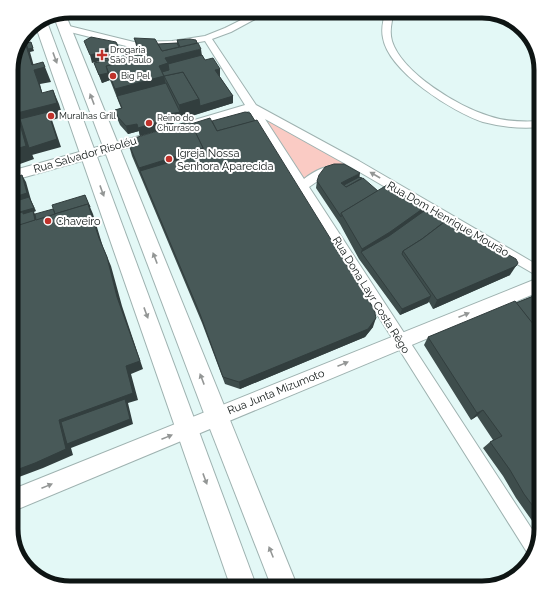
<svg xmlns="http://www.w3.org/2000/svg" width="552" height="599" font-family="Raleway,sans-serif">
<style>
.green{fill:#facbc4}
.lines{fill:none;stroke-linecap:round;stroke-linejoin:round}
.minor-casing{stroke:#9eb2b0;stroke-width:2}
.tertiary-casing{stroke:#9eb2b0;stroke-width:2}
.secondary-casing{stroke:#9eb2b0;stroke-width:2}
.minor{fill:#fff;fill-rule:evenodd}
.tertiary{fill:#fff;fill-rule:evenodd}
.secondary{fill:#fff;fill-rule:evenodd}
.wall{fill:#3e4d4c}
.shaded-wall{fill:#323e3e}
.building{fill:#485958;stroke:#323e3e}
.oneway{fill:#939695}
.poi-dot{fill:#c0322b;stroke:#fff;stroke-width:1.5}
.labels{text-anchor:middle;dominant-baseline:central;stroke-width:4;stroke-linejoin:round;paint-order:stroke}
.far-poi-label{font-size:9px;fill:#0e1514;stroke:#fff;text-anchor:start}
.poi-label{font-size:11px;fill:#0e1514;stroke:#fff;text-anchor:start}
.street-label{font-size:11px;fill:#0e1514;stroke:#fff}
.rim{fill:none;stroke:#0e1514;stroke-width:5}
</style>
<rect width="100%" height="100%" fill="#e3f8f6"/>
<path class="green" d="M259 113 347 163C328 167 317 167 303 182Z"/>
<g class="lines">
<defs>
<g id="minor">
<path d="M259 11H270L231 32 212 39 256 105 359 161 541 267V278L351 167 265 119 304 179C312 172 329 163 340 166L341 169 340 172 322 178 309 187 539 540 535 555 533 558 530 557 249 111 195 126 191 125 190 123 191 121 245 105 205 41 172 47 134 48 62 30 61 28 65 25 134 42 172 41 205 36 225 28Z"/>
<path d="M386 11H394C392 21 389 31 392 41 402 73 459 107 489 116 506 122 524 122 541 121V127C522 129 502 127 483 122 453 112 389 72 383 38 381 29 383 20 386 11Z"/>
<path d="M146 134 150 135 151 138 150 141 112 152 108 151 107 148 108 145Z"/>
</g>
<g id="tertiary">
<path d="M112 143 117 145 119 148 117 151 11 181V171Z"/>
<path d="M541 277V291L11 512V490Z"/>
</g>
<g id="secondary">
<path d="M65 13 298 588H272L205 416 54 17Z"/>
<path d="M46 20 47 22 257 588H231L35 24Z"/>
</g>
</defs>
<use href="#minor" class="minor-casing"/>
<use href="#tertiary" class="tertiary-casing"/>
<use href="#secondary" class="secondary-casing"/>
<use href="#minor" class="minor"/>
<use href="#tertiary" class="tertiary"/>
<use href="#secondary" class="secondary"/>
</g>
<g class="wall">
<path d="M84 11H96L91 15Z"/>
<path d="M134 38 158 44 177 43V40L202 55 205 60 220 69V77L233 96V103L173 122 174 126 140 136 139 131 128 134 120 125 117 118 115 110 121 108 110 80 102 83 94 63 138 53Z"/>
<path d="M212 121 373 327 365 337 240 389 225 384 202 323 132 156 128 142 191 124Z"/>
<path d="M359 177 373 187 378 191 425 207 424 211 510 275 433 309 429 302 400 315 359 259 340 224 316 188 317 181Z"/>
<path d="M541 293V530L540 532 516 498 503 476 483 448 490 442 493 440 477 416 471 420 424 345 428 337Z"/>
</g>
<g class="shaded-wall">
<path d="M90 11H96L91 15Z"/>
<path d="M25 38 26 43 31 42 34 51 30 52 35 70 43 62 51 82 40 84 43 96 53 90 59 104 63 117 52 120 61 147 32 155V154L34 159 20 164 16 157 11 158V144L17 113 22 44Z"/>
<path d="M118 46 120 53 109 56V59L92 63 90 55 106 49Z"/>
<path d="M201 49 203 63 164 76 167 91 117 96 115 89 159 66 163 57Z"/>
<path d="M220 69V76L216 78 215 70Z"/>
<path d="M108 73 110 80 102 83 99 75Z"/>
<path d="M233 96V103L181 119 179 105 199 99Z"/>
<path d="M180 112 181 119 173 122 174 126 140 136 138 128 170 114Z"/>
<path d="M137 124 139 131 128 134 126 126Z"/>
<path d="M203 148 205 162 140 171 139 168Z"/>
<path d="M360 173 359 181 343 189 341 183Z"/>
<path d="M22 175 26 182 31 200 36 211 34 212 37 218 85 195 93 214 103 247 111 266 122 306 143 369 131 374 138 400 128 403 133 424 71 448 73 455 43 468 11 480V472L59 420 11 210V189Z"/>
<path d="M425 207 422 218 361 252 362 249Z"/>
<path d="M518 263 510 275 433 309 437 300Z"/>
<path d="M431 296 428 303 400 315 402 309Z"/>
<path d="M376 318 373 327 365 337 240 389 239 382Z"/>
<path d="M483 410 477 416 471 420 477 413Z"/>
</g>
<g class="building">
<path d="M91 37 116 42 118 46 106 49 107 51 90 55 84 41Z"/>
<path d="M134 38 155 39 162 51 198 43 201 49 165 58 168 63 159 66 164 76 183 72 199 99 179 105 164 76 115 89 106 66 143 57Z"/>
<path d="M24 39 32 65 43 62 45 67 34 70 42 93 53 90 57 103 17 113 26 146 12 150 11 145V66Z"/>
<path d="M190 39 196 40 197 43 180 47 177 40Z"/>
<path d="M31 42 33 48 28 49 26 43Z"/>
<path d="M177 43 179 47 162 51 158 44Z"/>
<path d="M140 52 142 57 106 66 108 73 99 75 94 63Z"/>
<path d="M202 55 205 60 213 58 220 69 215 70 233 96 200 106 199 99 183 72 164 76 162 72 169 70 168 64Z"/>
<path d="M166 83 180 112 170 114 172 118 138 128 137 124 126 126 118 117 115 110 122 108 117 96Z"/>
<path d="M48 112 57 139 29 148 20 119Z"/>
<path d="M245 112 250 113 255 121 217 131 212 121Z"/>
<path d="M210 118 217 131 257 120 374 309 376 318 368 329 239 382 223 377 200 314 140 171 204 152 203 148 191 124Z"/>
<path d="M190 121 203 148 139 168 128 142V140Z"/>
<path d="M334 164H344L360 173 341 183 346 187 363 178 378 191 341 213V217L317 181 319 175 325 167Z"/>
<path d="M22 175 27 193 11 198V178Z"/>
<path d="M359 177 362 178 346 187 344 185Z"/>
<path d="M387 185 425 207 390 232 362 249 341 213Z"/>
<path d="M85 195 90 207 88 204 55 214 52 205Z"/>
<path d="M29 197 34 208 16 213 13 202Z"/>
<path d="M88 204 99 238 107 257 117 297 140 361 126 366 133 393 59 420 66 449 35 463 11 472V210L14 226Z"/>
<path d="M53 209 55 214 36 220 35 214Z"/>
<path d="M33 211 35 220 16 226 14 214 23 212V214Z"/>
<path d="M424 211 444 222 422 239 403 251 402 254 431 296 402 309 361 252 389 236Z"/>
<path d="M447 220 516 259 518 263 516 266 437 300 403 251 422 239Z"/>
<path d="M541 293V334L516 303Z"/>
<path d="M515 301 541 334V517L524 494 510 470 490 442 502 436 483 410 477 413 428 337Z"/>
<path d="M125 399 130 419 67 444 61 422Z"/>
</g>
<defs><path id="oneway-solid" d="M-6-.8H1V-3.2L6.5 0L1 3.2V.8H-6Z"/></defs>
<g class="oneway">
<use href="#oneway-solid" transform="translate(55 58) rotate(70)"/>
<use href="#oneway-solid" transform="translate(92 99) rotate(-111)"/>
<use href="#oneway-solid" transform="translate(375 175) rotate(-150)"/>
<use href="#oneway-solid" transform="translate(102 191) rotate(70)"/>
<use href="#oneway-solid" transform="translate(155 258) rotate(-111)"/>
<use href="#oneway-solid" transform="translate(146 313) rotate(70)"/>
<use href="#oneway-solid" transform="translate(464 315) rotate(-22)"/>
<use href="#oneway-solid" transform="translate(343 364) rotate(-22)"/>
<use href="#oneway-solid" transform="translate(202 379) rotate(-111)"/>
<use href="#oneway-solid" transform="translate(167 437) rotate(-22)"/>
<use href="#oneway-solid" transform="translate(205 479) rotate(70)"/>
<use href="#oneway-solid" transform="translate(47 486) rotate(-22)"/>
<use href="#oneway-solid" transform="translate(271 552) rotate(-112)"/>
</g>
<g class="poi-dot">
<path d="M100 49h4v4h4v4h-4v4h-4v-4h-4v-4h4z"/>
<circle cx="113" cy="76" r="4"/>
<circle cx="51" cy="116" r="4"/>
<circle cx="149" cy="123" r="4"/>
<circle cx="169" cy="159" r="4"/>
<circle cx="48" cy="221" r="4"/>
</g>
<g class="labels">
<g class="far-poi-label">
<text x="110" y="50">Drogaria<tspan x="110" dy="10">São Paulo</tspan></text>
<text x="121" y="76">Big Pel</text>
<text x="59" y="116">Muralhas Grill</text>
<text x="157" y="118">Reino do<tspan x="157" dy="10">Churrasco</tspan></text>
</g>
<g class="poi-label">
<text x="177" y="153">Igreja Nossa<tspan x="177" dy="13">Senhora Aparecida</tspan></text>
<text x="56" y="221">Chaveiro</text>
</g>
<g class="street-label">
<text transform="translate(85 155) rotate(-16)">Rua Salvador Risoléu</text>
<text transform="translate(448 219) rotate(30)">Rua Dom Henrique Mourão</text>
<text transform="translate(371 295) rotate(58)">Rua Dona Layr Costa Rêgo</text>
<text transform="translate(276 392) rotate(-22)">Rua Junta Mizumoto</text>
</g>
</g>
<path d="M0 0H552V599H0ZM70 18H482A52 52 0 0 1 534 70V529A52 52 0 0 1 482 581H70A52 52 0 0 1 18 529V70A52 52 0 0 1 70 18Z" fill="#fff" fill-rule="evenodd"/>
<path class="rim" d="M70 18H482A52 52 0 0 1 534 70V529A52 52 0 0 1 482 581H70A52 52 0 0 1 18 529V70A52 52 0 0 1 70 18Z"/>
</svg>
